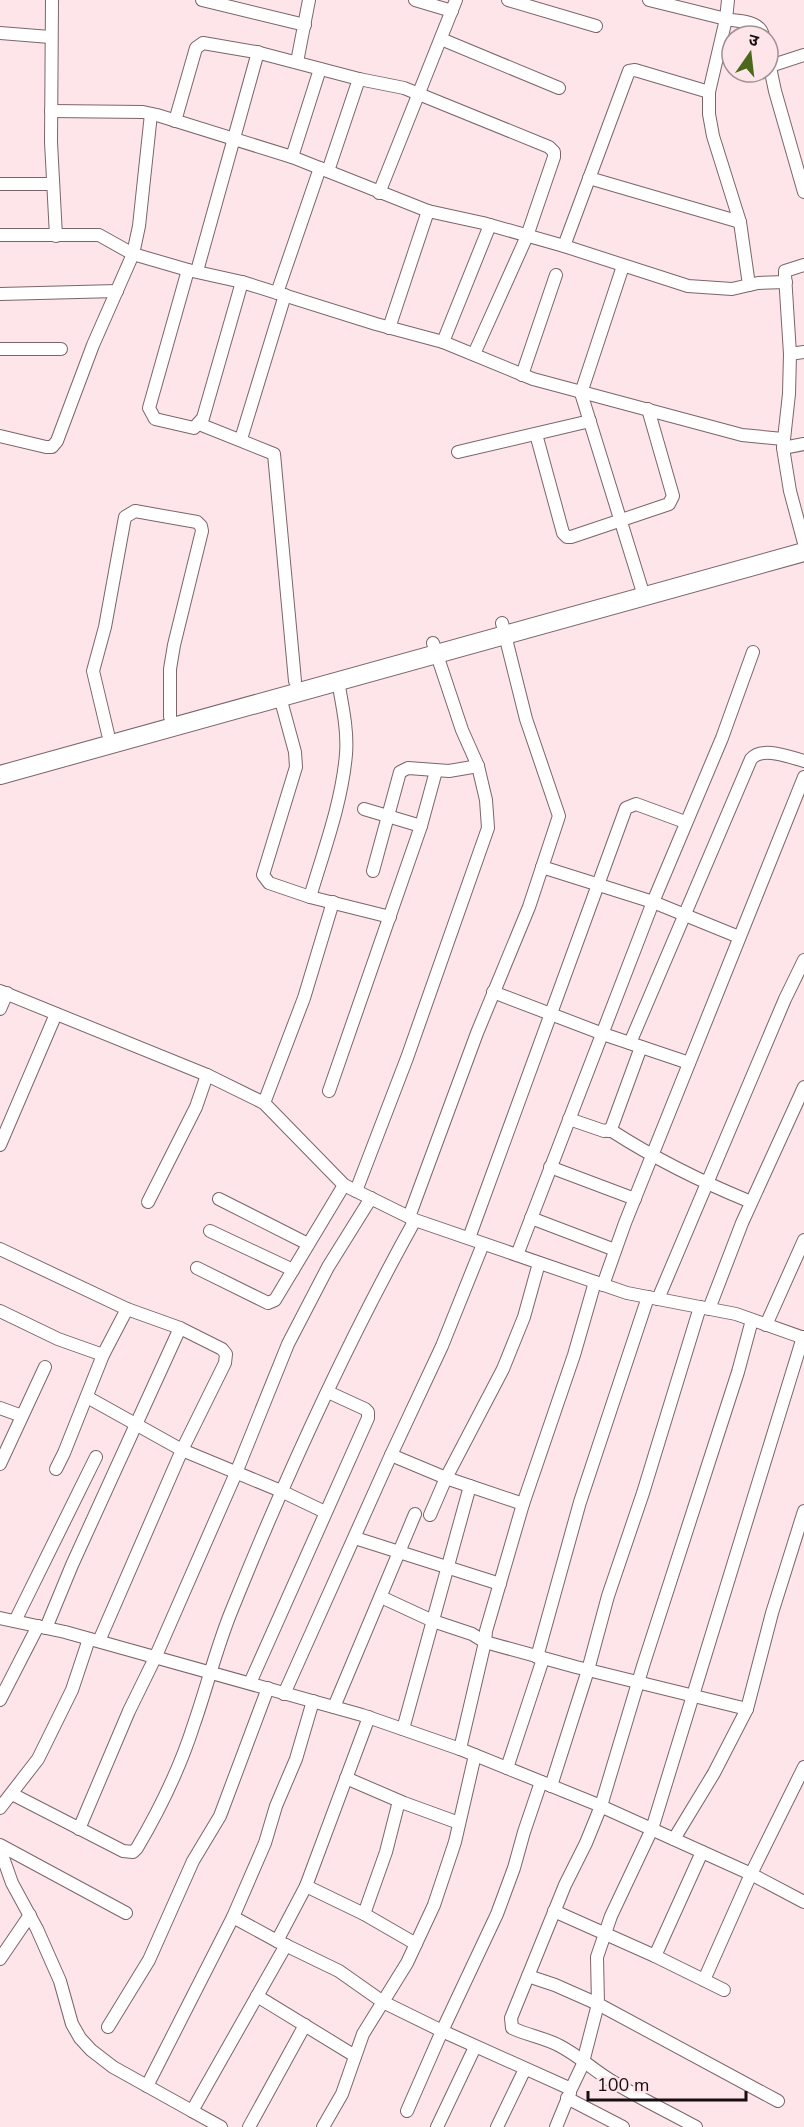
<svg xmlns="http://www.w3.org/2000/svg" width="804" height="2127" font-family="'Nunito Sans','Noto Sans Devanagari',sans-serif">
<style>
.lines{fill:none;stroke-linecap:round;stroke-linejoin:round}
.minor-casing{stroke:#7a666a;stroke-width:14}
.highway-casing{stroke:#7a666a;stroke-width:20}
.minor{stroke:#fff;stroke-width:12}
.highway{stroke:#fff;stroke-width:18}
</style>
<rect width="100%" height="100%" fill="#fde5ea"/>
<g class="lines">
<defs>
<g id="minor">
<path d="M52 0 51 142 56 236"/>
<path d="M202 0 305 25"/>
<path d="M415 0 452 11"/>
<path d="M508 0 596 26"/>
<path d="M649 0 726 19 709 92V114L713 136 740 222 749 285"/>
<path d="M728 0 726 19C740 22 760 20 763 36"/>
<path d="M0 33 50 37"/>
<path d="M441 39 559 88"/>
<path d="M768 58 775 91 804 192"/>
<path d="M297 62 309 0"/>
<path d="M770 66 804 55"/>
<path d="M51 111 143 112 157 115 292 157 428 211 483 223 564 246 688 286 732 289 758 283 786 282"/>
<path d="M175 121 196 48 203 43 256 52 359 79 404 88 549 147 554 152V157L527 236 474 354"/>
<path d="M292 157 320 69"/>
<path d="M328 171 359 79"/>
<path d="M589 178 740 222"/>
<path d="M0 184H53"/>
<path d="M379 193 456 0"/>
<path d="M0 235H99L133 254 188 270 242 282 376 324 443 342 533 379 742 435 783 439"/>
<path d="M564 246 629 71 635 70 709 92"/>
<path d="M804 265 785 271V275L790 354 804 352"/>
<path d="M623 266 581 393 644 596"/>
<path d="M188 270 149 408 155 419 194 428 203 418 242 282"/>
<path d="M197 271 258 52"/>
<path d="M277 293 320 168"/>
<path d="M0 294 117 291"/>
<path d="M389 328 428 211"/>
<path d="M443 342 490 225"/>
<path d="M0 349H61"/>
<path d="M790 354 789 394 783 448 790 491 804 543"/>
<path d="M522 375 556 275"/>
<path d="M199 424 274 454 295 681"/>
<path d="M536 434 563 533 567 537H571L669 504 673 496 648 409"/>
<path d="M0 436 46 447H52L57 441 93 345 133 254 139 226 151 114"/>
<path d="M241 439 285 295"/>
<path d="M783 448 804 444"/>
<path d="M458 452 590 421"/>
<path d="M280 697 295 752 296 767 263 875 269 883 310 897 390 917"/>
<path d="M108 734 93 671 105 627 125 517 135 511 197 522 201 526 202 531 174 645 170 669V717"/>
<path d="M364 809 421 826 436 771"/>
<path d="M542 867 653 902 739 937"/>
<path d="M373 871 400 772 408 768 449 771 478 766"/>
<path d="M310 897C324 850 342 802 346 754 348 730 342 704 338 681"/>
<path d="M0 991 207 1075 264 1103 344 1185 415 1220 627 1293 736 1314 804 1338"/>
<path d="M493 992 603 1034 689 1063"/>
<path d="M0 1009 7 993"/>
<path d="M630 1043 751 759C762 746 789 757 804 761"/>
<path d="M329 1091 421 826"/>
<path d="M264 1103 304 998 333 902"/>
<path d="M569 1119 604 1131 611 1129 641 1047"/>
<path d="M608 1131H612C657 1160 702 1182 751 1202"/>
<path d="M0 1145 56 1014"/>
<path d="M550 1167 635 1199"/>
<path d="M356 1191 407 1058 488 828 486 800 478 766 462 730 433 643"/>
<path d="M219 1199 308 1244"/>
<path d="M148 1202 196 1107 207 1075"/>
<path d="M409 1217 477 1033 529 907 559 816 526 719 502 623"/>
<path d="M531 1218 615 1250"/>
<path d="M210 1231 293 1270"/>
<path d="M469 1238 626 808 636 804 685 822"/>
<path d="M0 1249 127 1309 180 1328 222 1349 226 1354 225 1363 182 1450 99 1641"/>
<path d="M517 1255 653 902 722 738 753 652"/>
<path d="M197 1268 268 1303 275 1300 344 1185"/>
<path d="M603 1285 625 1223 804 777"/>
<path d="M658 1299 785 999 804 960"/>
<path d="M709 1309 742 1223 804 1087"/>
<path d="M0 1311 58 1339 103 1355"/>
<path d="M766 1325 804 1240"/>
<path d="M87 1397 182 1450 281 1491 325 1512"/>
<path d="M0 1408 22 1416"/>
<path d="M391 1455 446 1478 523 1504"/>
<path d="M0 1464 45 1367"/>
<path d="M56 1469 64 1453 103 1355 127 1309"/>
<path d="M430 1515 446 1478 503 1369 524 1317 539 1263"/>
<path d="M355 1538 500 1584"/>
<path d="M381 1597 433 1621 472 1634 485 1642 486 1631 523 1504 574 1355 595 1282"/>
<path d="M0 1618 65 1632 362 1715 460 1749 596 1804 751 1874 804 1902"/>
<path d="M15 1621 96 1457"/>
<path d="M46 1628 72 1565 180 1328"/>
<path d="M537 1657 580 1502 648 1297"/>
<path d="M250 1683 368 1418V1412L365 1409 328 1392"/>
<path d="M284 1694 391 1455 442 1346 483 1244"/>
<path d="M0 1700 38 1626"/>
<path d="M334 1707 415 1514"/>
<path d="M369 1717 306 1886 364 1914 416 1944"/>
<path d="M403 1729 470 1486"/>
<path d="M460 1749 485 1642 576 1667 747 1709"/>
<path d="M507 1768 543 1659"/>
<path d="M346 1778 404 1803 459 1823"/>
<path d="M541 1782 524 1832 514 1868 497 1914 442 2031 571 2089 582 2066 598 2004 597 1957 611 1916 652 1829 803 1337"/>
<path d="M551 1786 588 1670 608 1596 643 1493 700 1307"/>
<path d="M12 1794 123 1851 133 1852 137 1848C160 1809 180 1768 194 1724 207 1687 216 1649 231 1612 285 1478 345 1346 415 1220"/>
<path d="M0 1808 38 1759 72 1690 89 1639"/>
<path d="M79 1829 129 1711 155 1658 236 1473 288 1344 328 1267 371 1198"/>
<path d="M674 1839 714 1773 747 1709 772 1613 804 1511"/>
<path d="M0 1845 126 1913"/>
<path d="M0 1849 12 1883 37 1929 60 1981 72 2024 80 2038 91 2050 113 2067 192 2111"/>
<path d="M702 1852 655 1956 724 1990"/>
<path d="M306 1886 277 1941 339 1971 383 2002 442 2031 407 2111"/>
<path d="M554 1911 655 1956"/>
<path d="M364 1914 386 1852 399 1801"/>
<path d="M277 1941 233 1917 265 1843 276 1806 296 1759 313 1701"/>
<path d="M0 1959 30 1915"/>
<path d="M528 1976 555 1985 598 2004 778 2101"/>
<path d="M704 1980 751 1874 804 1767"/>
<path d="M257 1996 355 2056"/>
<path d="M108 2027 149 1960 193 1861 220 1816 268 1688"/>
<path d="M147 2086 233 1917"/>
<path d="M567 2098 623 2127"/>
<path d="M221 2127 192 2111 286 1945"/>
<path d="M249 2127 305 2025"/>
<path d="M323 2127 342 2094 363 2034 407 1963 434 1905 455 1842 475 1755"/>
<path d="M437 2127 475 2047"/>
<path d="M497 2127 525 2069"/>
<path d="M556 2127 570 2093"/>
<path d="M696 2127C667 2111 637 2097 610 2080 592 2069 579 2056 560 2046 545 2038 527 2035 512 2028L511 2018 565 1885 586 1843 601 1806 643 1666 738 1372 752 1320"/>
</g>
<path id="highway" d="M0 775 804 552"/>
</defs>
<use href="#minor" class="minor-casing"/>
<use href="#highway" class="highway-casing"/>
<use href="#minor" class="minor"/>
<use href="#highway" class="highway"/>
</g>
<g transform="translate(750 54) rotate(14)"><circle r="28" fill="#fde5ea" stroke="#a18f93" stroke-width="1.5"/>
<path d="M0-4.5L10 22L0 15L-10 22Z" fill="#4b671a"/>
<text y="-9" font-size="16" font-weight="bold" text-anchor="middle" fill="#160e10">उ</text>
</g>
<path d="M588 2091v9h158v-9" fill="none" stroke="#160e10" stroke-width="3"/>
<text x="597" y="2091" font-size="18" fill="#160e10" stroke="#fde5ea" stroke-width="4.5" paint-order="stroke">100 m</text>
</svg>
